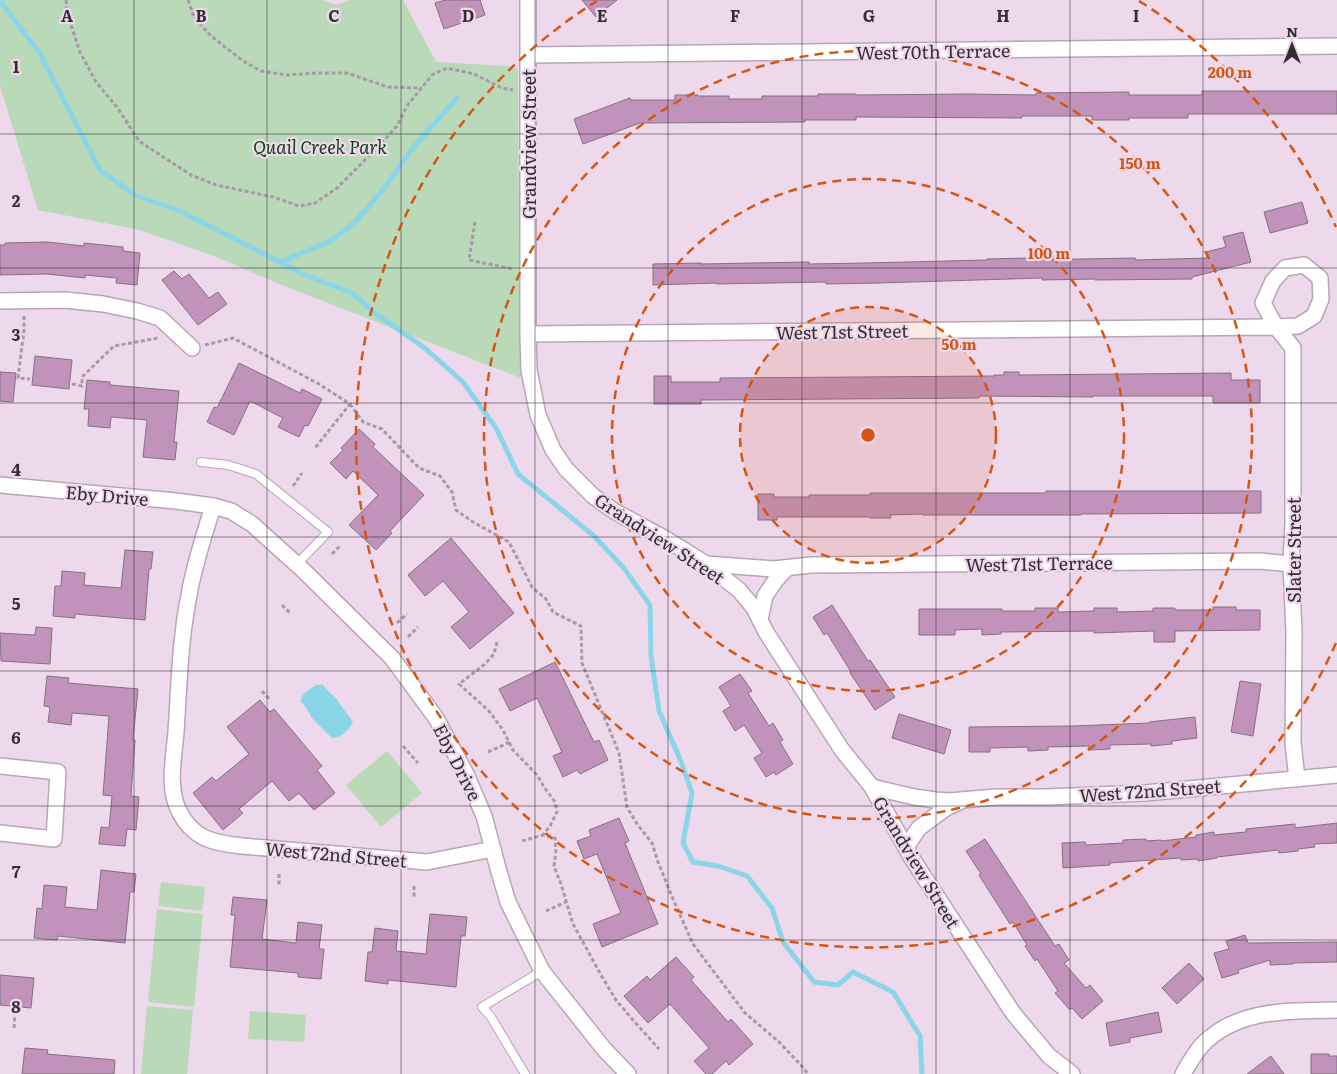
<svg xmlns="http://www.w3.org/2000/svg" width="1337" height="1074" font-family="Literata,serif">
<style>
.green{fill:#b9d9b8}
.water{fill:#8bd5e8}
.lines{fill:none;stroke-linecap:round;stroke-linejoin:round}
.stream{stroke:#8bd5e8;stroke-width:5}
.building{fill:#c293ba;stroke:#847081}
.service-casing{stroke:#b9a5b7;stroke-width:10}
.minor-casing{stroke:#b9a5b7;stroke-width:18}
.path{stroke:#a999a8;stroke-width:3;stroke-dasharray:4 2.5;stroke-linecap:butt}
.service{stroke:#fff;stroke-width:8}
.minor{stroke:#fff;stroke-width:15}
.grid{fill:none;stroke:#352d34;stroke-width:1;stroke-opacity:0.55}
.ring{fill:none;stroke:#d65510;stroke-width:2.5;stroke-dasharray:9 6}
.labels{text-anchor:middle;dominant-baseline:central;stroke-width:4.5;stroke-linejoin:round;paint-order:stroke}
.street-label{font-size:18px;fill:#352d34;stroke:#eed9ec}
.park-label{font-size:18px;font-style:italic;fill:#103e13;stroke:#eed9ec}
.grid-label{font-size:16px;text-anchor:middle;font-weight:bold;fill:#352d34;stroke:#eed9ec;stroke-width:4.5;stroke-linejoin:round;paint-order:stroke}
.centre{fill:#d65510;stroke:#eed9ec;stroke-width:2.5}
.ring-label{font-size:15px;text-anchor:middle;font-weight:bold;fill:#d65510;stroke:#eed9ec;stroke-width:4.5;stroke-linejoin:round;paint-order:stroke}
</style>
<rect width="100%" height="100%" fill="#eed9ec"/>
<g class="green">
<path d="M0 0H323L336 5 350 0H403L436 62 507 66 518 69 519 246 521 378 284 286 219 258 140 230 38 210 0 86Z"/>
<path d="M387 751 422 793 381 827 346 785Z"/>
<path d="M161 882 205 887 202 911 158 906Z"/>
<path d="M157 909 203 914 194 1007 148 1002Z"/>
<path d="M147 1006 193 1010 187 1074H141Z"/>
<path d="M250 1011 306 1015 304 1042 248 1039Z"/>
</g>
<path class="water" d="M318 684 320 685 322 684 331 694 335 697 353 722C348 731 343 736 334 738L331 737 312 718 305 706 300 701 302 699 301 698C305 691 312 688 318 684Z"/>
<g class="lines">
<g class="stream">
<path d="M1 0 3 5 39 52 100 170 135 195 180 211 305 275 352 293 375 313 426 349 463 382 496 428 518 474 594 536 623 567 650 605 651 656 659 711 680 759 692 793 683 843 693 862 718 866 747 876 772 908 783 942 814 982 838 985 853 972 893 992 920 1036 922 1074"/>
<path d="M280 262 331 241 355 222 383 190 411 150 457 98"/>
</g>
</g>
<g class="building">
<path d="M445 0H480L485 15 444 29 435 3Z"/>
<path d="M582 0H617L596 17Z"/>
<path d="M1202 91H1337V114H1188V118H1129V120H1092V116H1022V118L856 117V120H805V122L640 123 583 144 574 119 630 98 631 100H675V95H698V96H729V99H762V96H818V94H856V95L968 94 1036 95V93L1129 92V95H1202Z"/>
<path d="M1302 202 1308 223 1270 233 1264 212Z"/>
<path d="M1243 232 1251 262 1192 277V279L1095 280V279L1042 280V278L880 283 826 284V282L716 284V283L653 285V264L701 263V264L809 262V264L866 263 987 260V259L1027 258 1028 260 1135 258 1136 260 1207 258 1206 252 1226 247 1223 237Z"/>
<path d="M47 242 84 246V243L123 247V251L140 253 137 285 116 283 117 278 85 275V278L47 274 0 275V245H5V243Z"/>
<path d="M174 271 182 279 189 274 209 298 218 292 227 304 198 325 162 280Z"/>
<path d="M35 356 72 360 69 389 32 385Z"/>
<path d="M239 363 300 393 302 389 322 399 308 426 305 425 299 437 278 427 283 418 250 401 234 435 207 422 214 407 217 408Z"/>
<path d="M0 372 16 373 13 402 0 401Z"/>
<path d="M1004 372H1019V375L1231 373V380H1260V403H1213V396H1093V397L979 396V398L701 400V404H654V376H671V382H720V378L994 376V375H1004Z"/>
<path d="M87 380 110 382V385L179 391 174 442H177L175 460 143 457 147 420 111 417 110 428 88 426 89 409H84Z"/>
<path d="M359 429 375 444 373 447 424 495 390 531 392 533 376 550 349 525 378 495 353 471 346 479 330 463 343 450 341 448Z"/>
<path d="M1046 491H1261V513L1081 514V515H922V514L890 515 891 518H870V517H777V520H758V494H774V497H809V495H870V493H1046Z"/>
<path d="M451 538 514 613 470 649 451 627 469 612 443 581 425 596 408 575Z"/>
<path d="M125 550 153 552 151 569H149L145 620 75 614V618L53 616 55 586H61L62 571 85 573 84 585 121 588Z"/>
<path d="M832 605 868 661 870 660 895 697 875 710 850 673 851 672 827 633 824 635 813 617Z"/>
<path d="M1213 607H1236V610H1260V630L1175 631V642H1154V631L1094 633V631L1001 632V634L982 635V629L955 630V635H919V609H1002V611H1035V608H1058V612L1094 611V608H1117V612L1153 611V608H1175V610H1213Z"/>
<path d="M36 627 52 628 50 664 1 661 0 633 35 635Z"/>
<path d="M555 662 594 742 599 740 608 760 580 774 577 770 563 777 553 756 562 752 537 698 510 711 499 689Z"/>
<path d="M740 674 752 691 748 693 769 726 773 723 783 740 780 742 793 764 776 775 774 772 766 777 754 758 762 753 744 725 735 731 723 711 731 706 719 687Z"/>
<path d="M47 676 69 678 68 683 138 689 133 740H135L131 796 139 797 136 830 127 829 125 846 99 844 101 827 109 828 112 796 103 795 109 716 72 713 71 725 48 722 50 707 44 706Z"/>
<path d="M1240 681 1261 684 1253 736 1231 732Z"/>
<path d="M260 700 270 712 274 709 322 766 317 770 335 793 314 810 299 793 289 801 272 781 239 809 243 813 223 830 193 793 212 777 216 781 249 754 227 727Z"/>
<path d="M899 714 951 730 944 754 892 738Z"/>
<path d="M1195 717 1197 738 1172 741V744L1151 746V744L1110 745V749L1089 750V746L1048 747V750L1028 751V747L990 748V752H969V727L1073 726 1149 723V722Z"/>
<path d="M619 818 629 841 625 843 658 924 602 947 593 924 621 913 597 854 584 859 577 841 591 836 589 830Z"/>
<path d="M1337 823V843L1314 844 1315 847 1298 849V851L1279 853 1278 850 1217 857V858L1198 861V859L1181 860V858L1109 863 1110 865 1063 868 1062 843 1085 842 1086 845 1123 843V840L1146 839V841L1161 840 1162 841 1196 837V835L1214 832V835L1246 832V829L1265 827 1295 824V828Z"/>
<path d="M985 839 1055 946 1059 944 1069 960 1064 963 1086 988 1090 985 1103 1001 1082 1019 1072 1008 1070 1010 1055 993 1058 991 1037 959 1035 961 1025 946 1027 945 1013 922 1010 924 979 875 981 874 966 851Z"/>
<path d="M101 870 136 874 134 892H130L125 943 58 936 57 940 34 938 37 908 42 909 44 885 67 887 65 907 97 910Z"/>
<path d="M233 897 267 900 262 939 296 943 298 922 322 925 319 949H324L321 979 298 977V973L230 967 235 915H231Z"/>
<path d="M430 914 467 917 465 936H461L456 987 388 980V984L365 981 368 952H372L375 928 398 931 396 951 426 954Z"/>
<path d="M1245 935 1248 943 1337 942V962L1293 963V964L1270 965V960L1238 970 1239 973 1222 978 1214 953 1229 949 1226 941Z"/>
<path d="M676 957 694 977 691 980 728 1022 731 1019 753 1044 729 1065 726 1061 712 1074H706L694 1061 709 1048 670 1004 648 1023 624 996 647 976 650 980Z"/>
<path d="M1189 963 1204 979 1177 1004 1162 988Z"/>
<path d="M0 975 34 978 31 1008 0 1005Z"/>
<path d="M1158 1012 1162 1032 1130 1038V1042L1110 1046 1106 1023Z"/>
<path d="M25 1048 48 1050 47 1054 115 1060 114 1074H22Z"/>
<path d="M1311 1054H1329V1056H1337V1074H1311Z"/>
<path d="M1271 1056 1284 1074H1247Z"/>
</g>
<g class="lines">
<defs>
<g id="service">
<path d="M201 462 228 465 256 474 328 532 297 564"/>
<path d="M525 1074 491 1017 482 1007 542 971"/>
</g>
<g id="minor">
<path d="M528 0V334L529 370 538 415 553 450 566 469 593 496 614 511 664 538 706 564 739 590 754 608 766 632 842 750 872 787 913 860 1013 1013 1049 1056 1072 1074"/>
<path d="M528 55 1337 46"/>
<path d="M0 301 65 300 103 304 137 311 160 318 192 348"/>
<path d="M528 334 1276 327 1298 326 1314 316 1321 299 1320 278 1304 265 1285 268 1273 281 1263 303 1276 327 1293 348V523L1291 564 1294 631 1293 743 1297 779"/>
<path d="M0 485 176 501 213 506 231 511 252 524 303 570 392 658 436 718 466 774 484 816 499 872 508 902 542 971 604 1049 628 1074"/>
<path d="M213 506C204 536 194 565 189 595 180 640 179 686 176 732 174 757 167 787 179 811 193 839 213 843 242 846L427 862 493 849"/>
<path d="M706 564 774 569 811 565 1260 561 1291 564"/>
<path d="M760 620 765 596 775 581 787 568"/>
<path d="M0 766 58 772 54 839 0 833"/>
<path d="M872 787 914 797 935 800 949 801 996 797H1046L1145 793 1337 775"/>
<path d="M906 847 919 828 946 808 959 802"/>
<path d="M1183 1074C1188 1065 1195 1053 1202 1045 1238 1008 1289 1011 1337 1010"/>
</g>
</defs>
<use href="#service" class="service-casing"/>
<use href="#minor" class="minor-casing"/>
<g class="path">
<path d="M66 0 67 13 80 52 96 82 117 107 139 141 191 175 216 185 273 197 299 206 315 203 337 188 375 150 397 126 407 106 432 75 447 68 474 74 502 88 513 90"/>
<path d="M188 0 194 17 211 36 243 61 261 71 286 75 318 73H347L388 87 422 88"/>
<path d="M475 222 469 260 513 269"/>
<path d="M24 316V330L18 378 30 379"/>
<path d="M205 345 233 338 319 384 350 404 315 448"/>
<path d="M72 384 82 386V377L114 346 158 338"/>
<path d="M350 404 363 422 382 429 419 468 440 476 452 492 456 510 473 522 509 542 532 587 546 599 553 612 581 626 582 663 619 753 627 807 637 824 652 843 658 862 673 899 693 944 745 1013 779 1042 800 1064 808 1074"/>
<path d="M293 486 302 473"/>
<path d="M332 554 340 546"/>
<path d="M282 605 291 614"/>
<path d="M397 623 407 614"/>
<path d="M408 637 418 627"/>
<path d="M497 642 494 654 485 664 459 684 489 711 503 730 513 750 537 775 544 787 555 802 557 812 550 826 543 835"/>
<path d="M262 691 270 700"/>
<path d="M403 746 418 763"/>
<path d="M488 752 510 742"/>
<path d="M522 841 543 835 555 838 556 851 554 866 561 884 573 924 601 975 616 1000 632 1019 659 1049"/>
<path d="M279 874V885"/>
<path d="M414 886V899"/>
<path d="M546 911 566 902"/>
<path d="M14 1028 15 1011"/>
</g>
<use href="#service" class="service"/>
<use href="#minor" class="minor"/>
</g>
<path class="grid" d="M134 0V1074M267 0V1074M401 0V1074M535 0V1074M668 0V1074M802 0V1074M936 0V1074M1070 0V1074M1203 0V1074M0 134H1337M0 268H1337M0 403H1337M0 537H1337M0 671H1337M0 806H1337M0 940H1337"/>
<circle cx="868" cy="435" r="128" fill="#d65510" fill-opacity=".12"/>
<g class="ring">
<circle cx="868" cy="435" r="128"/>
<circle cx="868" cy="435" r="256"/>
<circle cx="868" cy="435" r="384"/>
<path d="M1336 643A512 512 0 1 1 597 1M1139 1A512 512 0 0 1 1336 227"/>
</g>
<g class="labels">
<g class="street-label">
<text transform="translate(933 51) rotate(-1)">West 70th Terrace</text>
<text transform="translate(528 144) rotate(-90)">Grandview Street</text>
<text transform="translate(842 331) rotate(-1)">West 71st Street</text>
<text transform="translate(107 495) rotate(5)">Eby Drive</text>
<text transform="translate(660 538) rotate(33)">Grandview Street</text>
<text transform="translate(1293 550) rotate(-90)">Slater Street</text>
<text transform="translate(1039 563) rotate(-1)">West 71st Terrace</text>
<text transform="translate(458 762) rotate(63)">Eby Drive</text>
<text transform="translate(1150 790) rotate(-4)">West 72nd Street</text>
<text transform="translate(336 854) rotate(5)">West 72nd Street</text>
<text transform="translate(917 862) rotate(59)">Grandview Street</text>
</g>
<g class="park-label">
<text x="320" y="146">Quail Creek Park</text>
</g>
</g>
<g class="grid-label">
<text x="67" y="22">A</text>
<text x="201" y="22">B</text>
<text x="334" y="22">C</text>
<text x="468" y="22">D</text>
<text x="602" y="22">E</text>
<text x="735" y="22">F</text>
<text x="869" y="22">G</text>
<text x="1003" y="22">H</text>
<text x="1136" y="22">I</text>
<text x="16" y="73">1</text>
<text x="16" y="207">2</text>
<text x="16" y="341">3</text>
<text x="16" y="476">4</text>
<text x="16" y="610">5</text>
<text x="16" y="744">6</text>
<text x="16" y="878">7</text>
<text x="16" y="1013">8</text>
</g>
<circle cx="868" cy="435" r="8" class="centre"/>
<g class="ring-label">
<text x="1230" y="78">200 m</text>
<text x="1140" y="169">150 m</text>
<text x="1049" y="259">100 m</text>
<text x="959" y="350">50 m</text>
</g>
<g transform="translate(1292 45)" stroke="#eed9ec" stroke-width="4" paint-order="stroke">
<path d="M0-4L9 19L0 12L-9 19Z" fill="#352d34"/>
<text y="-8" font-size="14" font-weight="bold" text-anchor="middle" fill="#352d34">N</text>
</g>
</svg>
